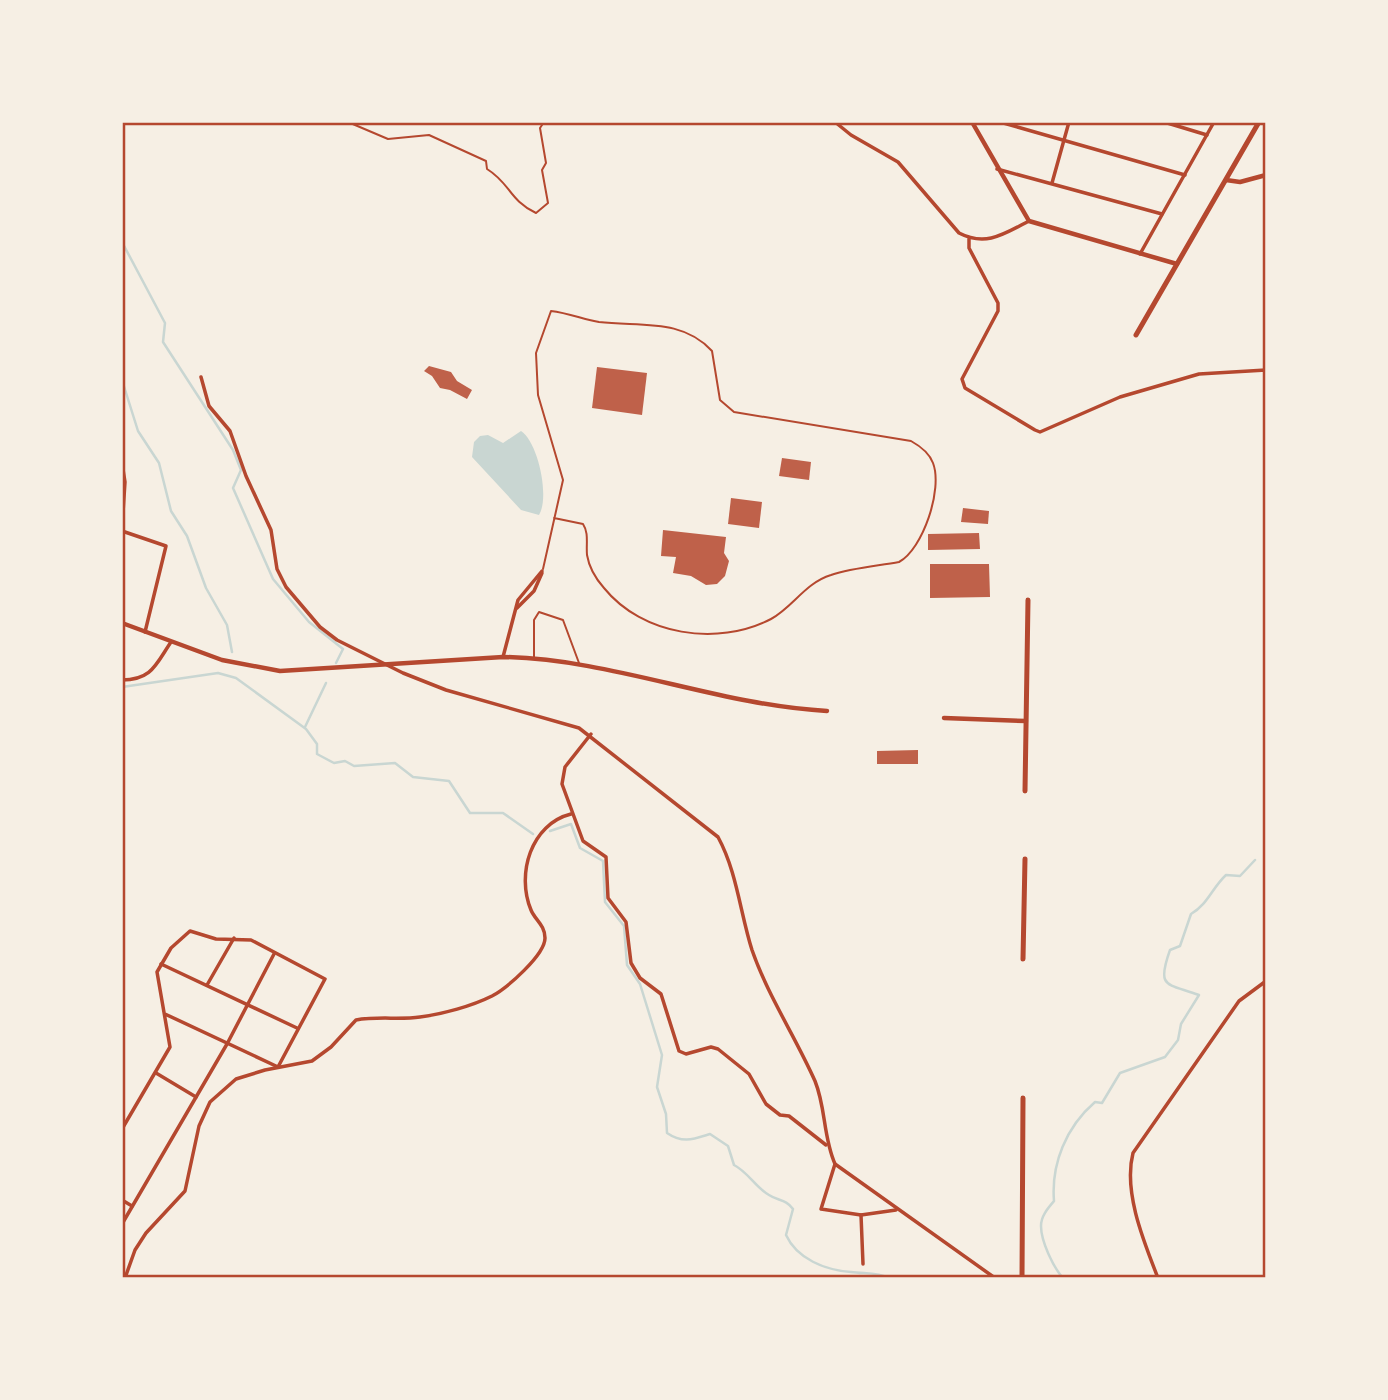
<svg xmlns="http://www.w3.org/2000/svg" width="1388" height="1400" font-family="'Varela Round',sans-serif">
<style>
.water{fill:#c9d6d2}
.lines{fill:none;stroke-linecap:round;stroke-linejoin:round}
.stream{stroke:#c9d6d2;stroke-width:2.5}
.building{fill:#bf614a}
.path{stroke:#b5482f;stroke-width:2}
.service{stroke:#b5482f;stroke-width:2}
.minor{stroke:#b5482f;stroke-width:3.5}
.tertiary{stroke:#b5482f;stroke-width:4.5}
.secondary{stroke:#b5482f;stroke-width:5}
.neatline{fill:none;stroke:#b5482f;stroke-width:2.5}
</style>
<rect width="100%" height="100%" fill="#f6efe4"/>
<path class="water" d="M521 431C538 442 550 497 539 515L521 510 472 457 474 442 480 436 488 435 503 443Z"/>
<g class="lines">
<g class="stream">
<path d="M122 242 165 323 163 342 233 450 241 470 233 488 273 579 309 622 343 649 336 663"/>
<path d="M122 380 138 431 159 463 171 511 187 536 206 588 227 625 232 652"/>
<path d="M122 687 218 673 236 678 306 729 317 744V754L334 763 345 761 354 766 395 763 413 777 449 781 470 813H503L533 834"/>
<path d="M305 727 326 683"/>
<path d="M550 831 571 824 580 848 603 861 605 902 624 926 627 965 640 984 662 1055 657 1087 666 1114 667 1133C683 1144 694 1139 710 1134L728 1146 734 1165C748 1172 755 1187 769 1195 778 1201 786 1199 793 1209L786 1235C797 1259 825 1270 851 1272 864 1274 877 1272 889 1278"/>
<path d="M1063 1278C1053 1267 1041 1241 1041 1226 1041 1216 1048 1208 1054 1201 1051 1164 1066 1127 1095 1102L1102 1103 1120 1073 1165 1057 1178 1040 1181 1024 1199 995C1167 983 1156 989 1170 950L1180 946 1191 914C1208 904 1212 888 1226 875L1240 876 1255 860"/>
</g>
</g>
<g class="building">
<path d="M429 366 451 372 457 381 472 390 467 399 450 390 440 388 432 376 424 371Z"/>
<path d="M597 367 647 373 642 415 592 408Z"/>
<path d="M782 458 811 462 809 480 779 476Z"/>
<path d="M731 498 762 502 759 528 728 524Z"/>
<path d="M963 508 989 511 988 524 961 522Z"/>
<path d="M663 530 726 537 724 553 729 561 725 576 717 584 706 585 691 576 673 573 676 557 661 556Z"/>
<path d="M979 533 980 549 928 550V534Z"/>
<path d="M930 564H989L990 597 930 598Z"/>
<path d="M918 750V764H877V751Z"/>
</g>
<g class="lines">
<path class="path" d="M348 122 388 139 429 135 486 161 487 169C510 183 509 200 536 213L548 203 542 170 546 163 540 128 544 122"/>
<g class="service">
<path d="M543 569 563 480 538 395 536 353 551 311C568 313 583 319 599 322 640 327 682 318 712 351L720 400 734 412 911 441C920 446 929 452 933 463 943 489 923 549 899 562 877 566 852 568 831 575 805 583 793 607 771 619 717 647 642 635 604 588 596 579 589 567 587 555 586 544 589 533 583 524L554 518"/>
<path d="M534 658V620L539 612 563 620 579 663"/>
</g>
<g class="minor">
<path d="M835 122 851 135 898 162 959 233C986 247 1004 234 1029 221"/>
<path d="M1000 122 1185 175"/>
<path d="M1164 122 1207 135"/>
<path d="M997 169 1162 214"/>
<path d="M1052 183 1069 122"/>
<path d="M969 239V248L998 303V311L962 379 965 388 1035 430 1040 432 1120 397 1199 374 1266 370"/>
<path d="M1140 254 1214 122"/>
<path d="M201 377 209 406 230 431 246 476 271 530 277 569 286 587 320 627 337 640 403 673 446 690 579 728 718 837C737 872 740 912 752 950 768 996 795 1036 815 1081 826 1108 823 1137 835 1164L995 1278"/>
<path d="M122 463 125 482 122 528"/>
<path d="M122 531 166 546 145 632"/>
<path d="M517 608 534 591 542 573"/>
<path d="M503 657 518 600 542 571"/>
<path d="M122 680C152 680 156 664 171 642"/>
<path d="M591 734 565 767 562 784 583 841 606 857 608 898 626 922 631 963 640 978 661 994 679 1051 686 1054 711 1047 718 1049 749 1074 766 1104 780 1115 789 1116 826 1145"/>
<path d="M161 964 297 1028"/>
<path d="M207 985 234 938"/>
<path d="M156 1073 196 1097"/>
<path d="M122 1129 170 1047 157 972 171 948 190 931 216 939 251 940 325 979 278 1067 165 1014"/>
<path d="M835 1164 821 1209 861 1215 896 1210"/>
<path d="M122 1200 132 1206"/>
<path d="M861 1215 863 1264"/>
<path d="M122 1224 227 1044 274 954"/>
<path d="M125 1278 135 1250 146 1233 185 1191 199 1126 210 1102 236 1079 265 1070 312 1061 331 1047 356 1020C377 1016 400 1020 420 1017 443 1014 472 1006 492 996 507 988 545 955 545 938 545 925 535 920 531 910 516 874 531 824 571 814"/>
<path d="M1158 1278C1144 1242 1123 1192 1133 1153L1239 1001 1266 981"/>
</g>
<g class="tertiary">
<path d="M972 122 1029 221 1177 264"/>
<path d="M1226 180 1240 182 1266 175"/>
<path d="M122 623 222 660 280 671 503 657C613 659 717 705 827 711"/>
<path d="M944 718 1026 721"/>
</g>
<g class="secondary">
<path d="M1136 335 1259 122"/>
<path d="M1025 791 1028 600"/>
<path d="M1023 959 1025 859"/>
<path d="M1022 1278 1023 1098"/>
</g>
</g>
<rect width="1388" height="1400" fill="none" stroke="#f6efe4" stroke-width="248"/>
<rect x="124" y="124" width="1140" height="1152" class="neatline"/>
</svg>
